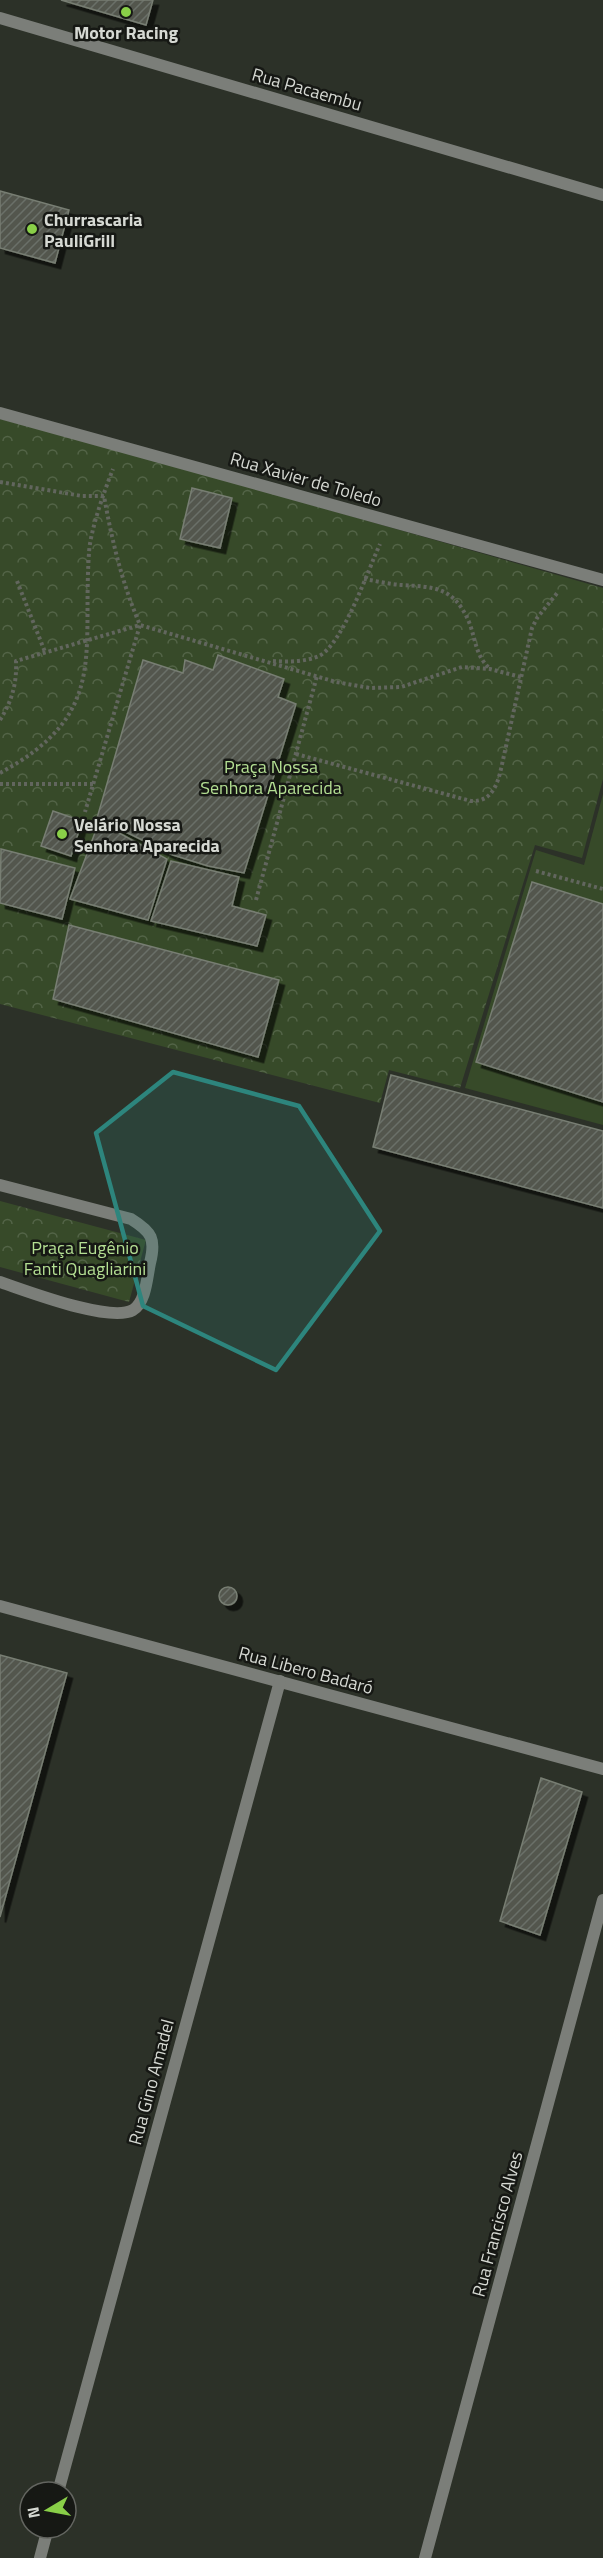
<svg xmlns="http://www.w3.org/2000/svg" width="603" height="2558" font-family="'Titillium Web',sans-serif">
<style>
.green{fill:#374a29}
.park{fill:url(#park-crowns)}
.building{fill:url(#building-hatch);stroke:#787e73;stroke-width:1.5;filter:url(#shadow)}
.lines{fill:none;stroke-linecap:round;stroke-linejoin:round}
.path{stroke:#62665e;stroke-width:4;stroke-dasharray:3 3;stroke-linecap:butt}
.minor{stroke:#7b7e79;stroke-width:12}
.tertiary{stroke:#7b7e79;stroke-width:12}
.marked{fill:#2d857d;fill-opacity:0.2;stroke:#2d857d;stroke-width:4.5;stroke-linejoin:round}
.poi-dot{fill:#89cf48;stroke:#161814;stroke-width:2}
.labels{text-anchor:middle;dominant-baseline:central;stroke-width:5;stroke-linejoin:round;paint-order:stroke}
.poi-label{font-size:18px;font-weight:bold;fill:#d6d9d3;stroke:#161814;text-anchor:start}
.street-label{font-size:18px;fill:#d6d9d3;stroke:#161814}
.park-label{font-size:18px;fill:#b4df93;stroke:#161814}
</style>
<defs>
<pattern id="park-crowns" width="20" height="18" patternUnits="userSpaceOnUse" patternTransform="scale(1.5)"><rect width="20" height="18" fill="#374a29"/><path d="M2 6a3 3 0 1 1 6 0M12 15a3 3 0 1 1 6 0" fill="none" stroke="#536447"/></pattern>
<pattern id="building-hatch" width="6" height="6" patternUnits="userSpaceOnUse" patternTransform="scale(1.5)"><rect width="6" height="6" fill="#52574e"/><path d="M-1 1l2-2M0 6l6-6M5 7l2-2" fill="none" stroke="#6a6f67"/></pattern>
<filter id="shadow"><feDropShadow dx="5.5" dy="5.5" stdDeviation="0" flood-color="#0009"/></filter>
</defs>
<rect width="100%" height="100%" fill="#2c3128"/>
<path class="green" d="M603 794V1125L465 1088 536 850 584 865Z"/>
<g class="park">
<path d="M0 419 126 452 603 588V779L582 858 535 845 460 1088 389 1070 380 1103 0 1004Z"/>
<path d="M0 1201 146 1240 129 1302 0 1267Z"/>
</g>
<g class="building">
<path d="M61 0H153L146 25Z"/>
<path d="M0 191 69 210 55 263 0 248Z"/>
<path d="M192 488 232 498 220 548 180 539Z"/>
<path d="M218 655 284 679 278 697 296 704 244 873 208 866 173 855 97 818 143 660 183 673 185 660 213 670Z"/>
<path d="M53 811 82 821 71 856 41 846Z"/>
<path d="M99 822 167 859 148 920 70 899Z"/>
<path d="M1 849 75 868 62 919 0 903Z"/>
<path d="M171 861 239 877 232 906 266 915 257 946 151 921Z"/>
<path d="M532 882 603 904V1102L476 1062Z"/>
<path d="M69 925 279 980 258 1057 53 999Z"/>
<path d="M391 1075 603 1131V1208L373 1147Z"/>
<circle cx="228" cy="1596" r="9"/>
<path d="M0 1655 67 1673 0 1917Z"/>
<path d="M541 1778 582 1792 540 1935 500 1921Z"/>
</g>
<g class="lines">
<g class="path">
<path d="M0 482 82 496H104C112 541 122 583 140 625L85 812"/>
<path d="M364 579C376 581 389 584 401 585 435 587 454 587 469 622 476 640 475 654 489 668"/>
<path d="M17 581 45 652"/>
<path d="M273 661C288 662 305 662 319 656 343 644 368 570 380 544"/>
<path d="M0 720C12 701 17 683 16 661L140 625 336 682 370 688 401 687 462 667 490 669 521 677"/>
<path d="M296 754 471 801C491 802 497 786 501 769L532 628 537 618 558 592"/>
<path d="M0 773C109 714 82 655 89 553 90 531 105 489 113 469"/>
<path d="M0 784H94"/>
<path d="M536 871 603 889"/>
<path d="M256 900 317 676"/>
</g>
<g class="minor">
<path d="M0 18 603 195"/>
<path d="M0 413 603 580"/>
<path d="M0 1185 131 1219C152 1232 156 1239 150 1263 147 1277 146 1302 133 1310 110 1323 27 1291 0 1282"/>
<path d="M0 1606 603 1769"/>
<path d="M58 2492 280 1681"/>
<path d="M40 2558 48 2528"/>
</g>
<path class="tertiary" d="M425 2558 603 1900"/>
</g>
<path class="marked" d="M173 1072 299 1106 380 1231 276 1370 143 1306 96 1133Z"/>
<g class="poi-dot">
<circle cx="126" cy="12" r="6"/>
<circle cx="32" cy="229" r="6"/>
<circle cx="62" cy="834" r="6"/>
</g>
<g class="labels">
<g class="poi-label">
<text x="126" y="32" text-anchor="middle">Motor Racing</text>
<text x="44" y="219">Churrascaria<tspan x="44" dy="21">PauliGrill</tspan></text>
<text x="74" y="824">Velário Nossa<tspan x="74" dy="21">Senhora Aparecida</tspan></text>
</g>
<g class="street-label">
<text transform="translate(307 89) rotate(16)">Rua Pacaembu</text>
<text transform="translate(306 479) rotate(16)">Rua Xavier de Toledo</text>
<text transform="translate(306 1670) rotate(15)">Rua Libero Badaró</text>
<text transform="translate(151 2082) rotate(-75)">Rua Gino Amadel</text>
<text transform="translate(497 2224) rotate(-75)">Rua Francisco Alves</text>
</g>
<g class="park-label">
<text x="271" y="766">Praça Nossa<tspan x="271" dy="21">Senhora Aparecida</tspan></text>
<text x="85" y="1247">Praça Eugênio<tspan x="85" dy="21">Fanti Quagliarini</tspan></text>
</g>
</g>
<g transform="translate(48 2510) rotate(260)"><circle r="28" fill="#161814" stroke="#636560" stroke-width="1.5"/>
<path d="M0-4.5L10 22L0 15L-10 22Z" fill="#89cf48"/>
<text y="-9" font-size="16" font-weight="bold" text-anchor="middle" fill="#d6d9d3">N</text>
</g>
</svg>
